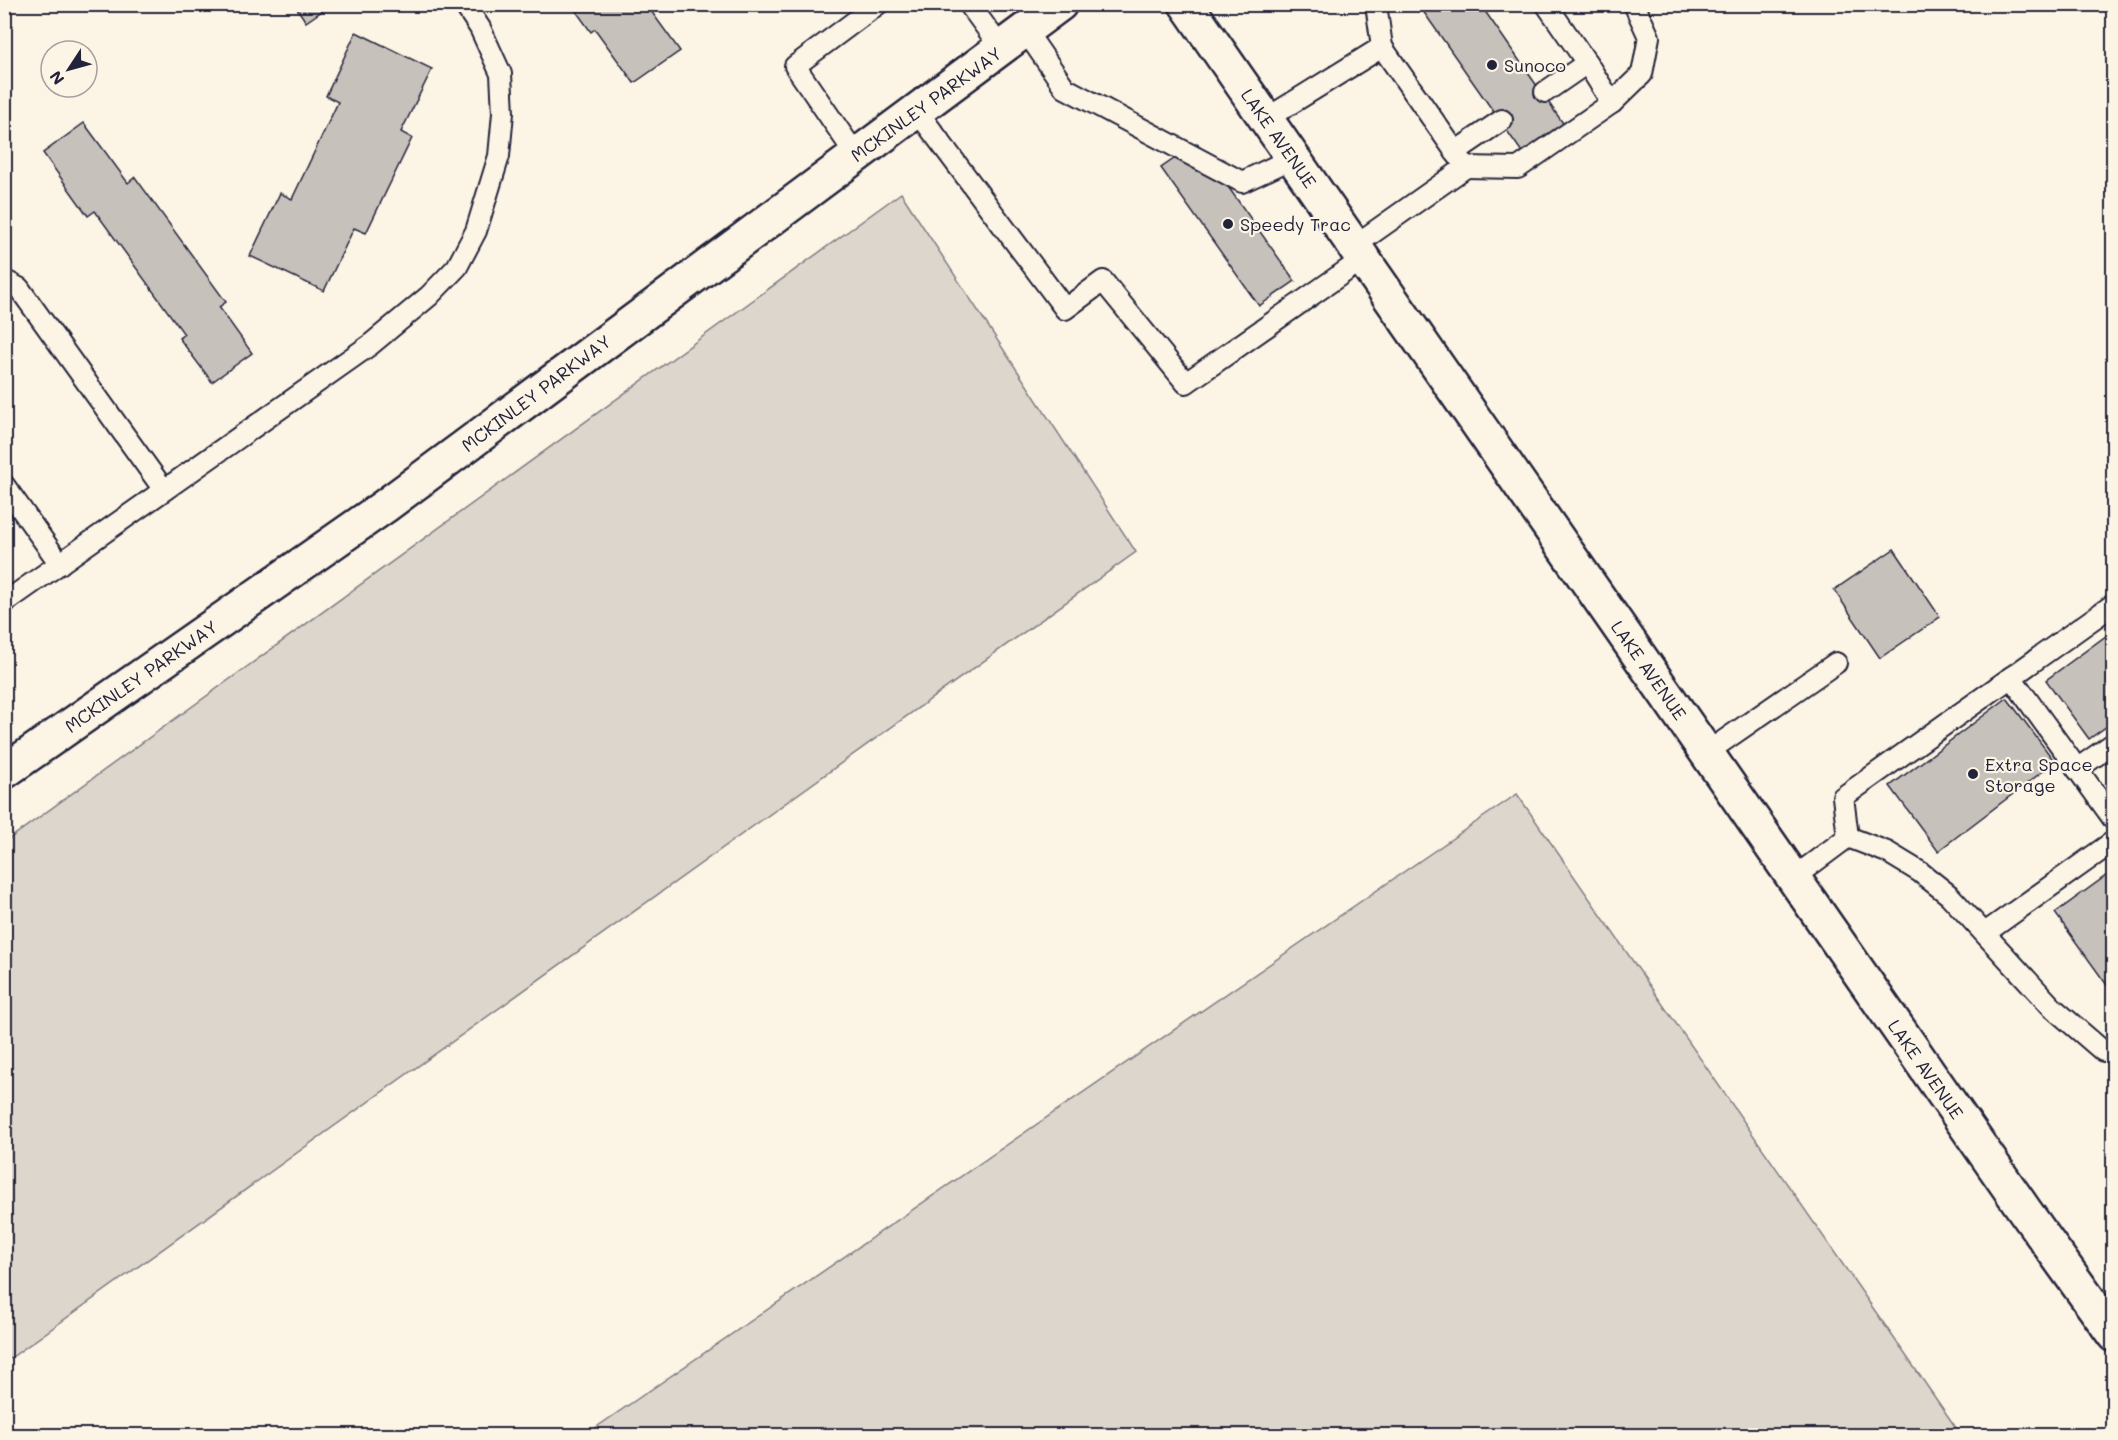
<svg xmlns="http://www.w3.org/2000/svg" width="2118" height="1440" font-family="Mali,sans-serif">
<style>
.green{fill:#dcd6cc;stroke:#7f7c84;stroke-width:1.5}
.building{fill:#c6c1bb;stroke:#22223b;stroke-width:1.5}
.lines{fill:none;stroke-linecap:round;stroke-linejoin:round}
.lane-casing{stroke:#22223b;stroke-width:24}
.secondary-casing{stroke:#22223b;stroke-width:38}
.lane{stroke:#fcf5e5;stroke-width:20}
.secondary{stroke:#fcf5e5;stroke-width:33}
.poi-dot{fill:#22223b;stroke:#fcf5e5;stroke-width:2}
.labels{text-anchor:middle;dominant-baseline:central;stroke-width:4.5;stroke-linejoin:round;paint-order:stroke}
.poi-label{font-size:18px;fill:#22223b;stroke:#fcf5e5;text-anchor:start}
.street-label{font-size:18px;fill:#22223b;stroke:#fcf5e5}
</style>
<rect width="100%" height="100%" fill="#fcf5e5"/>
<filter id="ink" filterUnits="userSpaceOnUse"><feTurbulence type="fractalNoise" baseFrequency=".0167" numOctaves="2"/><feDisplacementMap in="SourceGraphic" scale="12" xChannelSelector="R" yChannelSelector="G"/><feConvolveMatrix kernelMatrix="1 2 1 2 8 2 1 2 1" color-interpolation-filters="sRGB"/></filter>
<g filter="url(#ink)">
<g class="green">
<path d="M901 193 1136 552 5 1362V842Z"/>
<path d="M1517 794 1961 1435H585Z"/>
</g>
<g class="building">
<path d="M294 4H332L306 22Z"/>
<path d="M571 4H646L680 51 634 83 595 29 591 32Z"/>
<path d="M1418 4H1480L1565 126 1524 155Z"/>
<path d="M356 32 432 69 401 132 412 138 366 233 354 228 324 291 250 256 280 193 292 199 338 102 326 96Z"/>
<path d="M84 123 128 183 135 177 226 302 219 307 252 353 212 382 179 338 184 334 95 211 88 216 43 153Z"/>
<path d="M1197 143 1295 281 1259 306 1161 168Z"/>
<path d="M1894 549 1940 617 1880 658 1834 590Z"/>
<path d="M2114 630V721L2089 739 2046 680Z"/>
<path d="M2007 698 2055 762 1938 851 1890 786Z"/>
<path d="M2114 870V995L2055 913Z"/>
</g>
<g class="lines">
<defs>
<g id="lane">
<path d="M969 4 1001 48"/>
<path d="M1376 4 1382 47"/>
<path d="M1546 4 1587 63"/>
<path d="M1025 30 1065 88 1242 182 1293 158"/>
<path d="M1545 92 1587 63 1612 103"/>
<path d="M917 111 1065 309 1103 281 1186 383 1363 259"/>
<path d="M1266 119 1382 47 1466 167 1354 246"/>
<path d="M1455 152 1502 120"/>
<path d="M856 155 795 66 878 4"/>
<path d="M1466 167 1518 168 1612 103 1642 74 1649 37 1634 4"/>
<path d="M4 280 19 288 164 490"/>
<path d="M4 485 60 564"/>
<path d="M4 603 370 345 429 296 457 267 476 231 499 156 503 113 501 74 480 28 464 4"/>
<path d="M2011 677 2114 820"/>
<path d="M1706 753 1836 663"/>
<path d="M2077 769 2114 743"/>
<path d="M1848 837 1843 797 2114 604"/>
<path d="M1793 878 1848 837 1887 852 1920 872 1949 895 2052 1007 2103 1051"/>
<path d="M1985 933 2114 841"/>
</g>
<g id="secondary">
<path d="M1186 4 2025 1211 2114 1335"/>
<path d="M4 772 385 506 1060 4"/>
</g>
</defs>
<use href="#lane" class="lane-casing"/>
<use href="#secondary" class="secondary-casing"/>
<use href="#lane" class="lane"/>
<use href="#secondary" class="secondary"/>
</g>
</g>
<g class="poi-dot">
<circle cx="1492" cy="65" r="6"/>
<circle cx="1228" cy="224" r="6"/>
<circle cx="1973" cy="774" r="6"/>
</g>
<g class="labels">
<g class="poi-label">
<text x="1504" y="65">Sunoco</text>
<text x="1240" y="224">Speedy Trac</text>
<text x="1985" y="764">Extra Space<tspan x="1985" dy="21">Storage</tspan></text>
</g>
<g class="street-label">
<text transform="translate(926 104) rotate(-36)">MCKINLEY PARKWAY</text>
<text transform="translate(1279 138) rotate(55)">LAKE AVENUE</text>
<text transform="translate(536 393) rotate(-37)">MCKINLEY PARKWAY</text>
<text transform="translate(1649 670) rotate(55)">LAKE AVENUE</text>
<text transform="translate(141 676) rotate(-35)">MCKINLEY PARKWAY</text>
<text transform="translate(1926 1069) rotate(55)">LAKE AVENUE</text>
</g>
</g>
<rect width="2118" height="1440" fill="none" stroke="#fcf5e5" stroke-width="24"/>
<rect x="12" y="12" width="2094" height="1416" fill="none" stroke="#22223b" stroke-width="2" filter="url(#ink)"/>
<g transform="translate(69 69) rotate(234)"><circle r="28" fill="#fcf5e5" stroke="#a5a1a1" stroke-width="1.5"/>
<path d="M0-4.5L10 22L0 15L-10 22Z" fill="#22223b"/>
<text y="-9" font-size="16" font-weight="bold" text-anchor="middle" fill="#22223b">N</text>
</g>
</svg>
